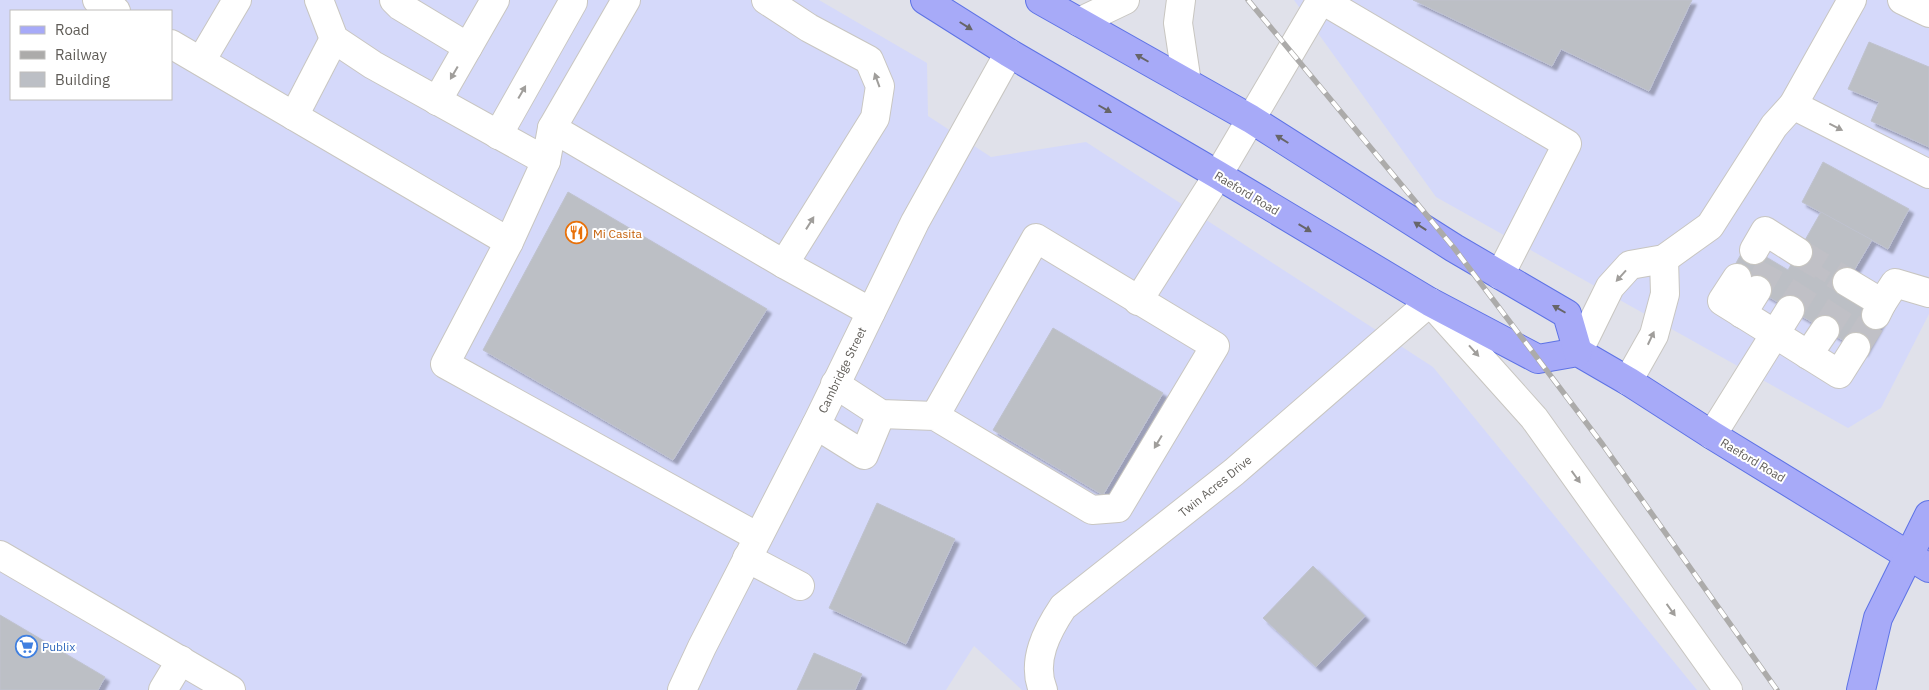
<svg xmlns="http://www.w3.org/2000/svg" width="1929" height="690" font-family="'IBM Plex Sans',sans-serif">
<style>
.commercial{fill:#d5d9fa;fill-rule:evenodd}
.building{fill:#bcbfc5;stroke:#bfc2ce;filter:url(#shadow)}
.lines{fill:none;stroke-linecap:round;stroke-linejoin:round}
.minor-tunnel{stroke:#c0c0c6;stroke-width:28;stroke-dasharray:28 14;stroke-linecap:butt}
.minor-casing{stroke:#c8c6c1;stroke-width:30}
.major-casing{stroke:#5e73e5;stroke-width:30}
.minor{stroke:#fff;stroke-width:28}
.major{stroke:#a7aaf8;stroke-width:28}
.rail-casing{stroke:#acabaa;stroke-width:5.5}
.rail{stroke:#fff;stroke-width:4;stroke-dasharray:11;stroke-linecap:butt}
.oneway{fill:#676568}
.oneway2{fill:#a09e9b}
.labels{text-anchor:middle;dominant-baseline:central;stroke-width:4;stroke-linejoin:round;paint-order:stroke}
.street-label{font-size:12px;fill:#605d58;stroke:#fff}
.food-label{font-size:12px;fill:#c56008;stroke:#fff;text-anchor:start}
.shop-label{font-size:12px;fill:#366cbe;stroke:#fff;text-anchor:start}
</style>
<defs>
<filter id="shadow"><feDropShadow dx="4.5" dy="4.5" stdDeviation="1" flood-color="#0004"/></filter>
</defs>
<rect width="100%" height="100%" fill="#e0e1ea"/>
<g class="commercial">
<path d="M0 0H819L927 63 928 116 991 157 1086 142 1433 367 1697 690H1022L974 646 946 690H0ZM11 11H171V99H11Z"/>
<path d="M1294 0H1929V314L1881 408 1848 428 1436 197Z"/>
</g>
<g class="building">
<path d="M1413 0H1692L1649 91 1561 49 1552 66Z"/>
<path d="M1869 42 1929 67V147L1871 121 1879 102 1848 89Z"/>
<path d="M1823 162 1909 209 1888 249 1802 202Z"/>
<path d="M568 192 767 309 673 460 483 350Z"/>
<path d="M1821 212 1872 240 1840 294 1882 318 1863 352 1730 274 1746 245 1788 270Z"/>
<path d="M1053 328 1163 393 1103 495 993 430Z"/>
<path d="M877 503 955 539 906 644 829 608Z"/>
<path d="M1313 566 1365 616 1316 667 1263 618Z"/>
<path d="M0 615 105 677 98 690H0Z"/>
<path d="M814 653 862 674 855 690H797Z"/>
</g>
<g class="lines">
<g class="minor-tunnel">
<path d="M1798 252 1847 282"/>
<path d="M1757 290 1773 261"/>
<path d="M1790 310 1819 265"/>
<path d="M1825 330 1846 297"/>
<path d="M1856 347 1876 315"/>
</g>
<defs>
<g id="minor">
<path d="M97 0 116 11"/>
<path d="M319 0 334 39 373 65 546 161 552 128 784 264 871 312"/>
<path d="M394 0 400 6 468 47"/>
<path d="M766 0 809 28 869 60 880 86 875 118 784 264"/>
<path d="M1181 0 1178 23 1187 83"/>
<path d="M1322 0 1567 144 1500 275"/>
<path d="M1902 0 1929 13"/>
<path d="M1079 22 1125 0"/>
<path d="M171 44 509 242 546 161"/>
<path d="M201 61 237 0"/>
<path d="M437 101 495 0"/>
<path d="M1793 105 1929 174"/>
<path d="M294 116 334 39"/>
<path d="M552 128 626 0"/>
<path d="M498 135 573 2V0"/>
<path d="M509 242 445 364 758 537"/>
<path d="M1754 250 1765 231 1798 252"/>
<path d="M1737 278 1722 301 1839 374 1856 347"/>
<path d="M1847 282 1882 303 1876 315"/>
<path d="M1138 301 1218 175 1321 0"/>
<path d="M1882 303 1895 283 1929 293"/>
<path d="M1742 314 1757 290"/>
<path d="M1578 352 1610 287 1630 265 1664 259 1710 226 1774 126 1793 105 1852 0"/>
<path d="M1808 355 1825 330"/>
<path d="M1628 381 1654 335 1665 294 1664 259"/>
<path d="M835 384 881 414 935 416 1036 238 1215 346 1118 508 1092 510 935 416"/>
<path d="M816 425 864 455 881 414"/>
<path d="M1712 435 1790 310"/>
<path d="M0 555 231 690"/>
<path d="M747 558 800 586"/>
<path d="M163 690 181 660"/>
<path d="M682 690 702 647 816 425 915 222 1009 53"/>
<path d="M1043 690C1031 661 1047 631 1063 607L1234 472 1430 302 1534 418 1728 690"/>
</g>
<g id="major">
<path d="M925 0 1009 53 1218 175 1430 302 1538 359 1578 352 1628 381 1712 435 1929 568"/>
<path d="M1040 0 1251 119 1454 248 1567 314 1578 352"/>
<path d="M1861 690 1878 618 1929 515"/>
</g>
</defs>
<use href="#minor" class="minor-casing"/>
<use href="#major" class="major-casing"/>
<use href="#minor" class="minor"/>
<use href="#major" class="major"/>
<defs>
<path id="rail" d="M1248 0 1454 248 1603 445 1777 690"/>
</defs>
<use href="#rail" class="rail-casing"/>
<use href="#rail" class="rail"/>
</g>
<defs><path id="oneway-solid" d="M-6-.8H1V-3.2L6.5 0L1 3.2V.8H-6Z" transform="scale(1.25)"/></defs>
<g class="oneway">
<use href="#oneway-solid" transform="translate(966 26) rotate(32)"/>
<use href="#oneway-solid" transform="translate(1142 58) rotate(-150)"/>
<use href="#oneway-solid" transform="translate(1105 109) rotate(30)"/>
<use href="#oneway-solid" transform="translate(1282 139) rotate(-148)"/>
<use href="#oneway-solid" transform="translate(1420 226) rotate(-147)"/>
<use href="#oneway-solid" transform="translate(1305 228) rotate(31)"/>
<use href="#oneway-solid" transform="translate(1559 309) rotate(-150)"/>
</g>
<g class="oneway2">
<use href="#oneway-solid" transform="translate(454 73) rotate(120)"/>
<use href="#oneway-solid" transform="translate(877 80) rotate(-110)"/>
<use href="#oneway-solid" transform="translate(522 92) rotate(-60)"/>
<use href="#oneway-solid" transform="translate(1836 127) rotate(27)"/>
<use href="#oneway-solid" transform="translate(810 223) rotate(-58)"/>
<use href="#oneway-solid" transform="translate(1621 276) rotate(132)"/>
<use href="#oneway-solid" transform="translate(1651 338) rotate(-65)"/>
<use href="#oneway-solid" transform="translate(1474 351) rotate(48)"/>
<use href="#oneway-solid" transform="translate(1158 442) rotate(121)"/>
<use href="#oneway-solid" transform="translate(1576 477) rotate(54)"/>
<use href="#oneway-solid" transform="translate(1671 610) rotate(54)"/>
</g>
<defs>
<symbol id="restaurant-ring" viewBox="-11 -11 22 22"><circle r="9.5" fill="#fff" stroke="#e8710a" stroke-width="1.5"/><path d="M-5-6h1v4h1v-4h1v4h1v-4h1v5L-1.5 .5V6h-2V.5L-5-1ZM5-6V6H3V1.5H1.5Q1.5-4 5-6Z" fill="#e8710a"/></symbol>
<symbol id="supermarket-ring" viewBox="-11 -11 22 22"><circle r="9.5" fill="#fff" stroke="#3f7fe0" stroke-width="1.5"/><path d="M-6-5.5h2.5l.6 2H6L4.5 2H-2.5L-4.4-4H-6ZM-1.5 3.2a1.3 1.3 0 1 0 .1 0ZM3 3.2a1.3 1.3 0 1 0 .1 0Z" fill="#3f7fe0"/></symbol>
</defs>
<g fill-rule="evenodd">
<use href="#restaurant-ring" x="564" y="220" width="25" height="25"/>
<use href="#supermarket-ring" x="14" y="634" width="25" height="25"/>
</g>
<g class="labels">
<g class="street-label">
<text transform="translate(1247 193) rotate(31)">Raeford Road</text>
<text transform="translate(842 370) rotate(-64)">Cambridge Street</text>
<text transform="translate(1753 460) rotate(31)">Raeford Road</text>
<text transform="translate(1215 486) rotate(-39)">Twin Acres Drive</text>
</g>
<g class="food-label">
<text x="593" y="233">Mi Casita</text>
</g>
<g class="shop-label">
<text x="42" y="646">Publix</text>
</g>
</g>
<rect x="10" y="10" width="162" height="90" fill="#ffffff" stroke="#bfbebc"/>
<rect x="20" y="26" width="25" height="8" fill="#a7aaf8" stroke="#bfbebc"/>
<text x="55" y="35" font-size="15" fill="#605d58">Road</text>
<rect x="20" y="51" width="25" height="8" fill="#acabaa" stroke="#bfbebc"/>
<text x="55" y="60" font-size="15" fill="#605d58">Railway</text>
<rect x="20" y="72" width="25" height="15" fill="#bcbfc5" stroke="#bfbebc"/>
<text x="55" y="85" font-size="15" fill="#605d58">Building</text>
</svg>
